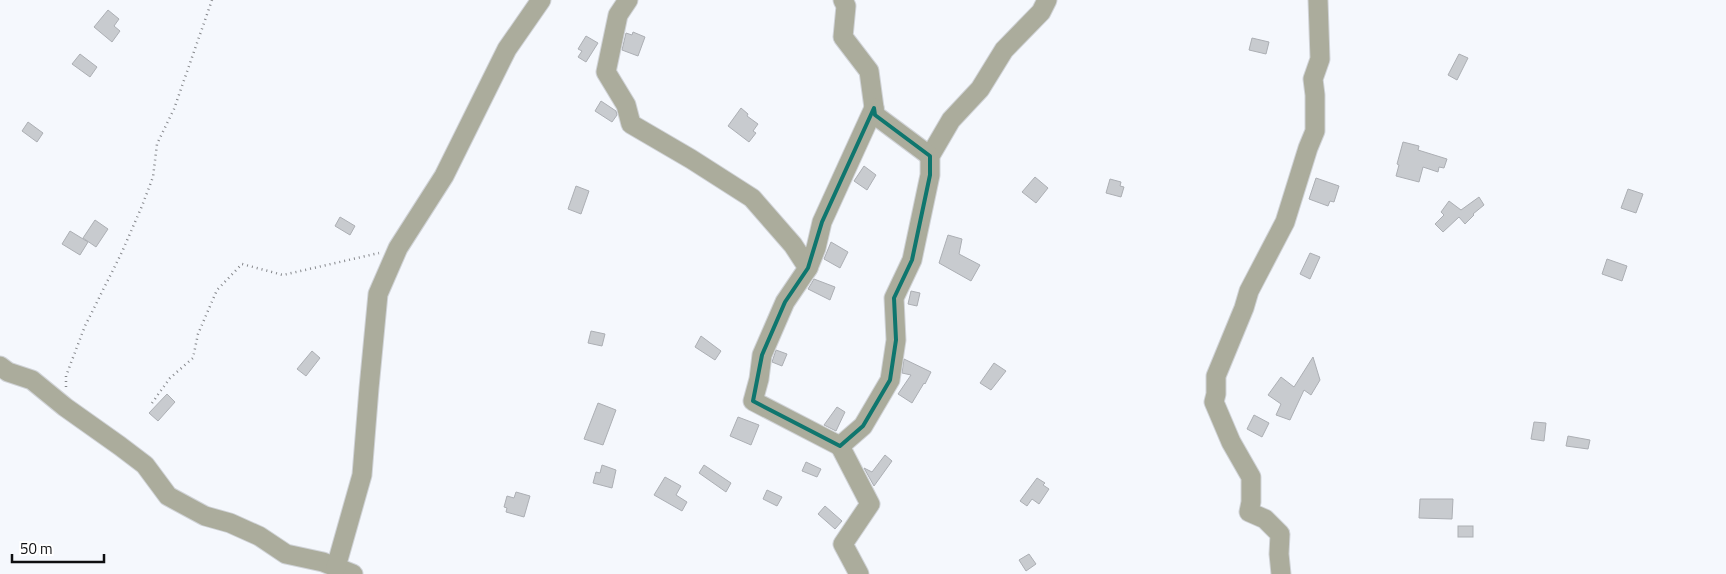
<svg xmlns="http://www.w3.org/2000/svg" width="1726" height="574" font-family="'Titillium Web',sans-serif">
<style>
.building{fill:#c8cbcf;stroke:#acafb4}
.lines{fill:none;stroke-linecap:round;stroke-linejoin:round}
.minor-casing{stroke:#d0d3d7;stroke-width:21}
.path{stroke:#85878b;stroke-width:2.5;stroke-dasharray:1 4;stroke-linecap:butt}
.minor{stroke:#abac9c;stroke-width:19}
.marked{fill:none;stroke:#0f766e;stroke-width:4;stroke-linejoin:round}
</style>
<rect width="100%" height="100%" fill="#f5f8fd"/>
<g class="building">
<path d="M108 10 119 19 114 26 120 31 112 42 94 27Z"/>
<path d="M633 32 645 37 638 56 622 50 626 33 632 35Z"/>
<path d="M586 36 598 43 586 62 578 57 582 51 578 49Z"/>
<path d="M1252 38 1269 42 1266 54 1249 50Z"/>
<path d="M80 54 97 67 90 77 72 64Z"/>
<path d="M1459 54 1468 58 1457 80 1448 75Z"/>
<path d="M601 101 616 111 617 115 612 122 595 111Z"/>
<path d="M741 108 748 114 747 116 758 124 753 131 756 133 749 142 728 126Z"/>
<path d="M28 122 43 133 37 142 22 131Z"/>
<path d="M1403 142 1419 146 1418 150 1447 159 1444 168 1439 167 1438 172 1423 167 1419 182 1396 176 1399 165 1397 164Z"/>
<path d="M864 166 876 175 867 190 854 181Z"/>
<path d="M1035 177 1048 188 1036 203 1022 192Z"/>
<path d="M1316 178 1339 186 1334 202 1330 201 1328 206 1309 199Z"/>
<path d="M1110 179 1121 182 1120 186 1124 187 1121 197 1106 193Z"/>
<path d="M576 186 589 191 581 214 568 209Z"/>
<path d="M1628 189 1643 194 1636 213 1621 208Z"/>
<path d="M1479 197 1484 205 1473 214 1474 215 1465 224 1459 217 1443 232 1435 224 1444 215 1441 212 1449 201 1461 210Z"/>
<path d="M340 217 355 226 350 235 335 226Z"/>
<path d="M95 220 108 229 96 247 83 238Z"/>
<path d="M70 231 88 242 80 255 62 244Z"/>
<path d="M948 235 962 239 959 254 980 265 971 281 939 263Z"/>
<path d="M831 242 848 252 840 268 824 259Z"/>
<path d="M1310 253 1320 257 1310 279 1300 274Z"/>
<path d="M1607 259 1627 266 1622 281 1602 274Z"/>
<path d="M814 279 835 287 830 300 808 289Z"/>
<path d="M911 291 920 293 917 306 908 304Z"/>
<path d="M591 331 605 334 602 346 588 343Z"/>
<path d="M701 336 721 351 715 360 695 347Z"/>
<path d="M776 350 787 354 782 366 772 362Z"/>
<path d="M312 351 320 358 306 376 297 369Z"/>
<path d="M1313 357 1320 380 1311 395 1304 390 1290 420 1276 415 1281 404 1268 395 1281 377 1294 387Z"/>
<path d="M904 359 931 372 925 384 924 383 912 403 898 394 911 375 902 373Z"/>
<path d="M994 363 1006 371 991 390 980 383Z"/>
<path d="M167 394 175 402 158 421 149 413Z"/>
<path d="M598 403 616 410 603 445 584 439Z"/>
<path d="M837 407 845 412 836 431 824 425Z"/>
<path d="M1254 415 1269 423 1262 437 1247 429Z"/>
<path d="M738 417 759 425 751 445 730 436Z"/>
<path d="M1534 422 1546 423 1544 441 1531 439Z"/>
<path d="M1568 436 1590 440 1588 449 1566 446Z"/>
<path d="M885 455 892 461 874 486 864 468 872 472Z"/>
<path d="M806 462 821 469 817 477 802 471Z"/>
<path d="M602 465 616 470 612 488 593 483 596 472 600 473Z"/>
<path d="M704 465 731 483 726 492 699 473Z"/>
<path d="M665 477 681 486 676 495 687 502 682 511 654 495Z"/>
<path d="M1037 478 1045 483 1043 485 1049 489 1039 504 1032 499 1027 506 1020 501Z"/>
<path d="M767 490 782 497 777 506 763 499Z"/>
<path d="M516 492 530 496 524 517 506 512 507 508 504 507 507 496 514 498Z"/>
<path d="M1420 499H1453L1452 519 1419 518Z"/>
<path d="M825 506 842 521 835 529 818 514Z"/>
<rect x="1458" y="526" width="15" height="11"/>
<path d="M1029 554 1036 564 1026 571 1019 560Z"/>
</g>
<g class="lines">
<defs>
<g id="minor">
<path d="M628 0 618 15 606 72 626 105 631 124 691 159 752 198 793 245 808 268 785 302 762 355 759 379 753 401 840 446 863 426 890 380 896 340 894 298 912 260 930 175V156L951 120 980 89 1004 50 1041 12 1047 0"/>
<path d="M843 0 846 6 843 37 869 71 875 115 930 156"/>
<path d="M808 268 816 248 822 222 874 108"/>
<path d="M0 366 8 372 32 380 65 407 120 446 145 465 168 496 205 516 230 523 259 536 286 554 323 562 353 574"/>
<path d="M840 446 870 504 843 544 859 574"/>
<path d="M336 567 362 475 369 388 378 294 398 248 444 176 507 49 541 0"/>
<path d="M1281 574 1279 554 1280 534 1265 519 1249 512 1251 502V477L1231 442 1214 402 1216 394V376L1244 308 1249 291 1285 222 1308 148 1315 131V95L1313 79 1320 59 1318 0"/>
</g>
</defs>
<use href="#minor" class="minor-casing"/>
<g class="path">
<path d="M66 387V376L85 326 122 252 142 206 153 177 157 144 174 109 212 0"/>
<path d="M152 403 170 378 193 358 198 334 217 290 242 264 283 275 379 253"/>
</g>
<use href="#minor" class="minor"/>
</g>
<path class="marked" d="M874 108 875 115 930 156V175L912 260 894 298 896 340 890 380 863 426 840 446 753 401 762 355 785 302 808 268 822 222Z"/>
<path d="M12 554v8h92v-8" fill="none" stroke="#0e0f11" stroke-width="2.5"/>
<text x="20" y="554" font-size="15" fill="#0e0f11" stroke="#ffffff" stroke-width="4" paint-order="stroke">50 m</text>
</svg>
